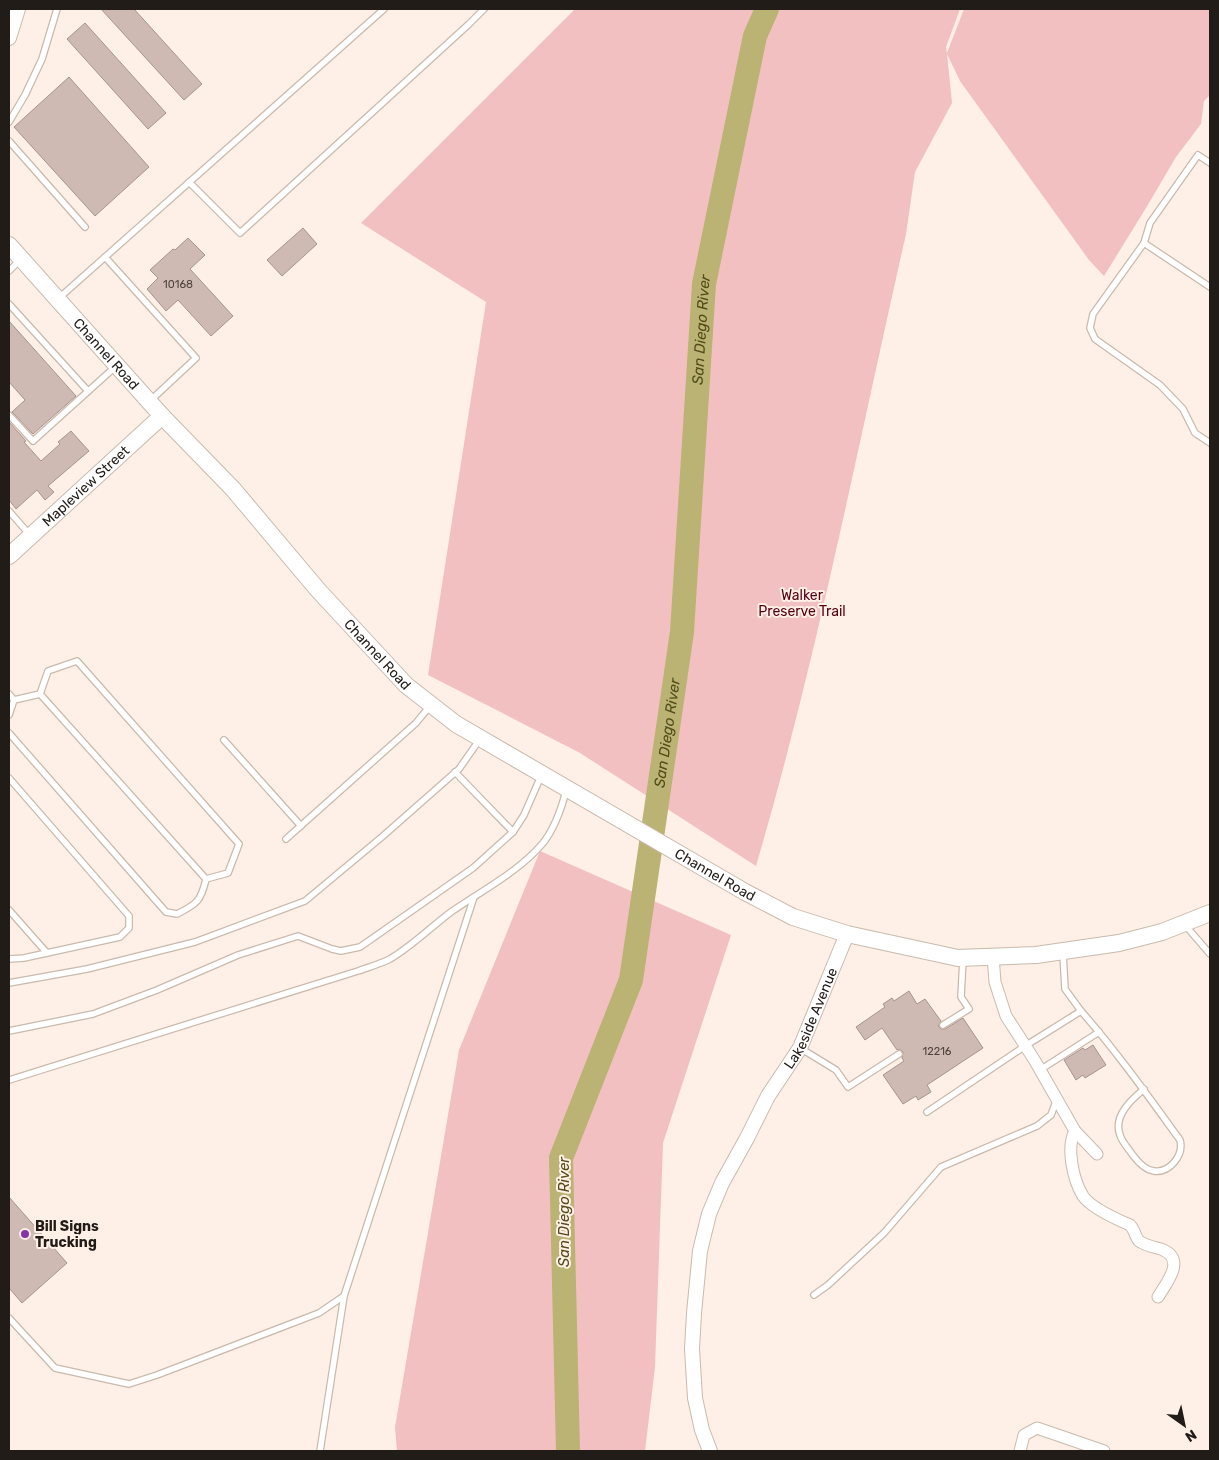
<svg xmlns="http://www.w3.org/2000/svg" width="1219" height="1460" font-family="Rubik,sans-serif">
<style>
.green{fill:#f2c0c0}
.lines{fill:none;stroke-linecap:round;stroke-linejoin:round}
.river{stroke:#bab373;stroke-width:24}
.building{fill:#cfbab3;stroke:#a8948e}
.service-casing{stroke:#cabaad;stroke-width:8}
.minor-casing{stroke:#cabaad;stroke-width:13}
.tertiary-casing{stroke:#cabaad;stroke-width:16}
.secondary-casing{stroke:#cabaad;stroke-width:18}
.service{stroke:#fff;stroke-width:5.5}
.minor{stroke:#fff;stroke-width:11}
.tertiary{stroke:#fff;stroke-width:14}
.secondary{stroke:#fff;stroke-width:16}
.poi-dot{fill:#8635a5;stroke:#fef0e6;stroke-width:2}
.labels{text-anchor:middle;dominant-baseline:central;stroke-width:4;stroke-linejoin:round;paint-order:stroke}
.number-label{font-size:11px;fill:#4d443f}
.street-label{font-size:14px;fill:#221c18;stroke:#fef0e6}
.park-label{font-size:14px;fill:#550012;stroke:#fef0e6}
.poi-label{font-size:14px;font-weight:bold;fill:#221c18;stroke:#fef0e6;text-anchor:start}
.water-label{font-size:15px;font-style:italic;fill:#514c1a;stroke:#fef0e6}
</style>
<rect width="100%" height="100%" fill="#fef0e6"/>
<g class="green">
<path d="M575 9H960L946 47 947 53 964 9H1210V95L1204 101 1201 124 1176 157 1146 208 1104 276 1089 260 960 81 947 54 952 103 915 172 906 234C858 445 817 658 756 866L580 753 428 675 486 302 361 223Z"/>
<path d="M540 851 731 935 663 1143 655 1367 645 1451H397L395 1427 459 1050Z"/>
</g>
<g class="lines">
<path class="river" id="s1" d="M568 1451 561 1158 631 980 682 632 704 284 755 36 767 9"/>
</g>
<g class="building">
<path d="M101 9H134L202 84 184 100Z"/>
<path d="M85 23 166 113 148 129 67 39Z"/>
<path d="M69 77 149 167 95 216 14 127Z"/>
<path d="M303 228 317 244 282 276 267 260Z"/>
<path d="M188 238 205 255 190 269 233 316 211 336 178 300 166 311 147 289 158 278 150 270 173 249 175 250Z"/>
<path d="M9 321 76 396 33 434 12 412 25 400 9 382Z"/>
<path d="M9 422 26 441 24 442 41 461 60 444 58 442 71 431 89 451 48 486 54 492 45 500 37 490 16 509 9 500Z"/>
<path d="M909 991 917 1004 925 999 941 1021 938 1026 941 1029H945L963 1018 983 1048 927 1085 931 1092 918 1100 916 1096 903 1104 883 1075 904 1061 902 1058 903 1052 901 1050H897L882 1028 865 1040 856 1027 885 1007 883 1004 892 998 894 1001Z"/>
<path d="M1093 1045 1106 1065 1085 1078 1083 1075 1076 1080 1064 1060 1083 1048 1085 1050Z"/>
<path d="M9 1197 67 1263 22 1303 9 1288Z"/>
</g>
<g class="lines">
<defs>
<g id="service">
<path d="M9 122 25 95 42 59 57 9"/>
<path d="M9 141 85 227"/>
<path d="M1210 163 1198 155 1150 223 1144 243 1210 287"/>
<path d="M189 182 240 233 469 24 484 9"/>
<path d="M1144 243 1093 314 1090 328 1095 339 1160 385 1183 409 1195 433 1210 443"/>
<path d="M105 257 196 358 151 400"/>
<path d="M9 271 20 260"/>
<path d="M59 298 384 9"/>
<path d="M9 304 88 391"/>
<path d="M9 415 33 441 115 367"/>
<path d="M9 511 29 534"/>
<path d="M9 694 14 700"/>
<path d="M40 694 48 671 77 661 239 844 228 873 206 879"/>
<path d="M9 715 14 700 40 694 206 879C201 901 197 904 177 914L166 912 9 733"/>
<path d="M224 740 301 826"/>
<path d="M455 772 513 832 524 815 541 776"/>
<path d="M9 778 129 916V928L120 937 24 958 9 959"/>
<path d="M286 839 416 723 430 706"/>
<path d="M9 910 47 953"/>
<path d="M1185 925 1210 954"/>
<path d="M9 983 87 969 195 942 305 901 383 836 459 769 480 739"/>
<path d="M1081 1011C1117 1052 1148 1096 1180 1140 1184 1155 1170 1173 1154 1171 1145 1170 1137 1161 1132 1154 1128 1148 1122 1142 1120 1135 1113 1116 1131 1100 1144 1089"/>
<path d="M943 1025 969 1009 961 997 963 959"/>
<path d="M9 1031 93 1014 157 990 238 955 298 936 332 949 341 951 360 947 473 868 513 832"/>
<path d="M800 1048 836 1070 848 1087 899 1054"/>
<path d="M1040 1070 1099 1032"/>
<path d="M9 1080 358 971C369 967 380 964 390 959 412 946 431 927 451 912 481 891 520 871 543 843 555 828 561 810 566 791"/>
<path d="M927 1112 1025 1046 1081 1011 1065 989 1063 953"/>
<path d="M814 1295 828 1285 884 1233 941 1167 1037 1126 1051 1115 1057 1099"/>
<path d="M9 1318 55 1368 129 1384 157 1375 319 1313 344 1296 474 897"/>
<path d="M320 1451 344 1296"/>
</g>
<g id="minor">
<path d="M993 956 995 982 1006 1016 1035 1061 1075 1131 1097 1154"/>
<path d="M1075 1131C1066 1147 1073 1180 1083 1196 1091 1208 1116 1219 1130 1225 1135 1230 1135 1237 1139 1241 1146 1246 1154 1247 1161 1249 1187 1259 1167 1282 1158 1297"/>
<path d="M1020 1451 1024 1435 1037 1428 1104 1451"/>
</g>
<g id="tertiary">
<path d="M9 38 18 9"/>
<path id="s2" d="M710 1451 702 1430 695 1398 692 1349 694 1313 700 1251 709 1214 722 1183 747 1138 768 1096 800 1048 847 934"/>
</g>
<g id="secondary">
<path id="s3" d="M9 245 162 416 233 489 318 590 406 685 456 724 745 892 793 917 847 934 958 958 1036 955 1119 943 1162 932 1210 913"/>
<path id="s4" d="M9 556 162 416"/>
</g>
</defs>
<use href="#service" class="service-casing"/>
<use href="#minor" class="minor-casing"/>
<use href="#tertiary" class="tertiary-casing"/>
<use href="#secondary" class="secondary-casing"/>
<use href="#service" class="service"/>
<use href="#minor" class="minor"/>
<use href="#tertiary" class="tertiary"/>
<use href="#secondary" class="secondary"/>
</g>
<circle class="poi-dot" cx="25" cy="1234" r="5"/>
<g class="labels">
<g class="number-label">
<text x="178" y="284">10168</text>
<text x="937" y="1051">12216</text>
</g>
<g class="street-label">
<text stroke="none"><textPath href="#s3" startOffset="146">Channel Road</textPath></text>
<text stroke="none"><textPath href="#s4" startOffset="104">Mapleview Street</textPath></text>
<text stroke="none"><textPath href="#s3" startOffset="551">Channel Road</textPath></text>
<text stroke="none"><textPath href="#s3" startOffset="956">Channel Road</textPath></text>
<text stroke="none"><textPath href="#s2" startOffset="462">Lakeside Avenue</textPath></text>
</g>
<g class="park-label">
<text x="802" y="595">Walker<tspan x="802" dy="16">Preserve Trail</tspan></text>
</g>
<g class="poi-label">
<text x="35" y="1226">Bill Signs<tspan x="35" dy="16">Trucking</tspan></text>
</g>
<g class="water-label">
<text stroke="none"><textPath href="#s1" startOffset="1139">San Diego River</textPath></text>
<text stroke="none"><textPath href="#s1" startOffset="734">San Diego River</textPath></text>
<text transform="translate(564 1212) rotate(-90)">San Diego River</text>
</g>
</g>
<rect width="1219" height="1460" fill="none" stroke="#221c18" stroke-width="20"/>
<g transform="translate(1184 1425) rotate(147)" stroke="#fef0e6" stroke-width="4" paint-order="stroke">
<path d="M0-4L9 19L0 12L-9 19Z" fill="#221c18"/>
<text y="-8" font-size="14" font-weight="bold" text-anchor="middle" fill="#221c18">N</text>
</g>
</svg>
